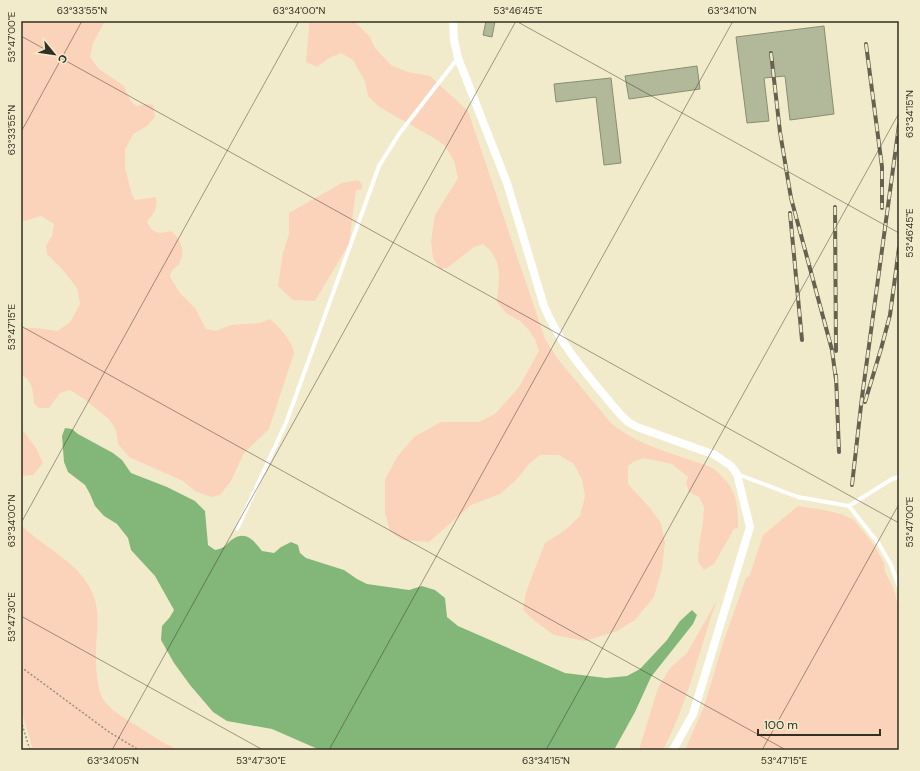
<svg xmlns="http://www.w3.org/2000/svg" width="920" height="771" font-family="'DM Sans',sans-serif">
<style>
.green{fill:#fad3ba}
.water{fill:#83b779}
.building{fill:#b2b99b;stroke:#878e72}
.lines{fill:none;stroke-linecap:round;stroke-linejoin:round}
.path{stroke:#96917b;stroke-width:1.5;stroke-dasharray:2 2;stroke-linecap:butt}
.lane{stroke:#fff;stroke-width:4}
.street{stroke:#fff;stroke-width:8}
.rail-casing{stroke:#666251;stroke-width:4}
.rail{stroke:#f2ebcb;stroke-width:2.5;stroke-dasharray:8;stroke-linecap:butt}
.ticks{fill:none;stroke:#322f23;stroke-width:1;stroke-opacity:0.45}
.neatline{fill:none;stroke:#322f23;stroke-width:1.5}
.ticks-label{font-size:10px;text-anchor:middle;fill:#322f23}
</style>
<rect width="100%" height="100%" fill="#f2ebcb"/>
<g class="green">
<path d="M21 21H105L93 43 90 57 99 69 124 86 130 100 136 106 146 104 153 105 155 117 147 126 133 134 125 150V168L132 195 135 200 156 197C158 208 154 214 147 221 152 234 158 234 171 231 180 238 186 250 180 262 177 269 172 266 170 277L180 293 195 308 206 329 216 331 231 325 260 323 270 319C280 328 292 340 294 353L269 429 244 453 231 481 220 495 211 497 195 491 183 481 129 457 118 444 116 430 109 419 84 399 70 390 60 393 49 408H39L34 404C33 392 33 380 21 375V328H36L58 331 71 321 80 304 77 288 62 269 47 254 46 246 52 236 54 224 41 216 21 222Z"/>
<path d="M309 21H354L370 37 375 48 391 65 408 72 430 76 468 111 545 339 557 358 611 423C638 446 678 455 711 467 734 483 739 501 738 528L734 529 714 564 704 570 698 562 699 545 703 522 704 507 699 497 689 492 686 483 688 477 672 464 644 458 633 462 628 466V484L650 508 661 523 665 543 662 568 654 597 635 620 617 631 585 641 554 635 536 622 523 610 526 592 545 543 564 531 580 516 585 496 582 480 574 464 559 455H540L529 464 516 480 500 494 471 505 429 542 402 540 390 531 385 513V480L397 457 414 437 441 422H479L495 414 519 387 539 351 535 339 528 329 520 321 506 313 497 302C499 279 504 260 483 244L474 247 447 268 440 269 433 258 431 241 435 215 458 178 454 161 445 146 434 138 391 114 378 106 368 96 365 81 353 60 341 53 329 58 317 67 306 62 309 28Z"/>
<path d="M357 180 362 184V189L356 190 349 244 315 301 293 300 278 286 283 253 289 234V213L342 183Z"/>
<path d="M21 428 36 448 43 463 33 475 21 476Z"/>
<path d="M798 506 824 510 841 514 854 520 874 545 884 563 885 572 893 587 899 608V750H685L703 709 723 643 746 578 750 575 763 535Z"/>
<path d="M21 525C45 549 82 563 94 597 100 615 97 630 96 648 96 663 96 687 103 699 110 709 119 715 129 721 147 731 159 742 179 750H33L21 710Z"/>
<path d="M717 600C699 650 688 703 663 750H639L658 688 670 668 687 653Z"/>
</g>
<path class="water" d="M65 428 72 429 78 434 113 453 122 460 131 473 167 487 195 501 205 511 208 545 215 550C228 547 224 545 233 539 246 530 255 542 262 551L274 553 281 547 291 542 298 545 300 553 306 558 344 570 357 579 367 584 409 590 422 586 435 590 445 598 447 617 458 626 565 673 606 678 627 676 640 669 667 640 680 621 692 610 697 615 693 624 651 677 635 712 614 750H320L272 729 227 721 213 712 190 685 174 663 161 640 162 626 170 617 174 610 155 576 131 550 128 538 117 524 104 516 95 506 90 494 85 485 68 472 64 462 62 436Z"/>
<g class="building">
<path d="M486 21H495L492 37 483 35Z"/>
<path d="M824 26 834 114 790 120 785 76 764 78 769 121 747 123 736 37Z"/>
<path d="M697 66 700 89 629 99 625 76Z"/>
<path d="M611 78 621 163 604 165 596 97 556 102 554 84Z"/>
</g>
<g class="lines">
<g class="path">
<path d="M21 667 109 732 139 750"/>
<path d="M21 721 30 750"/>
</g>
<g class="lane">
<path d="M737 474 798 497 849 506 879 544 891 565 899 587"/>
<path d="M849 506 892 479 899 477"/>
<path d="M237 529 286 423 379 166 399 134 458 58"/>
</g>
<path class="street" d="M453 21 454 40 458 58 507 183 544 306C561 347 591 379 619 413L628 422 637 427 715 455 731 466 737 474 750 527 693 714 673 750"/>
<defs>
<g id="rail">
<path d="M866 44 882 167V208"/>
<path d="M771 53 780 132 791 198 832 350 836 380"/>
<path d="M835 207 836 351"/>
<path d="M790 213 802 340"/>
<path d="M836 375 839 452"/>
<path d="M865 402 881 349 890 315 899 248"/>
<path d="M852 485 862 397 899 125"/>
</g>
</defs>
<use href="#rail" class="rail-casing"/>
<use href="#rail" class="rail"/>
</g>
<path class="ticks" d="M516 21 899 233M21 36 899 523M21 132 82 21M21 326 786 750M21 523 299 21M21 616 263 750M112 750 516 21M329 750 733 21M546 750 899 113M762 750 899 504"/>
<rect width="920" height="771" fill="none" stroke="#f2ebcb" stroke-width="44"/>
<g transform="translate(54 54) rotate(119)" stroke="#f2ebcb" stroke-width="3" paint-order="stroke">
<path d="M0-3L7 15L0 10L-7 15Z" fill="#322f23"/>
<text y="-6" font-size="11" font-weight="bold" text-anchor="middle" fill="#322f23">С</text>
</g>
<path d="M758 729v6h122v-6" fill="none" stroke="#322f23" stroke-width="2"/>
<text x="764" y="729" font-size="12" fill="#322f23" stroke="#f2ebcb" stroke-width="3" paint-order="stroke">100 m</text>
<rect x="22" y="22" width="876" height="727" class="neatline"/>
<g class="ticks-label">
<text x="82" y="14">63°33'55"N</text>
<text x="299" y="14">63°34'00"N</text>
<text x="518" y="14">53°46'45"E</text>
<text x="732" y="14">63°34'10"N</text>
<text transform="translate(11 37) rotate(-90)" y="4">53°47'00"E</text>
<text transform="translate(909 114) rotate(-90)" y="4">63°34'15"N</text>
<text transform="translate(11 130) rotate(-90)" y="4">63°33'55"N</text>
<text transform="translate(909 233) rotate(-90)" y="4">53°46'45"E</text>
<text transform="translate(11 327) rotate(-90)" y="4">53°47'15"E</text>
<text transform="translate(11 521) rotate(-90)" y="4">63°34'00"N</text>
<text transform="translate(909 522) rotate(-90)" y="4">53°47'00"E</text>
<text transform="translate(11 617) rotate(-90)" y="4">53°47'30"E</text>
<text x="113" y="764">63°34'05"N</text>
<text x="261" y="764">53°47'30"E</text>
<text x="546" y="764">63°34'15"N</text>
<text x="784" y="764">53°47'15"E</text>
</g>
</svg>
